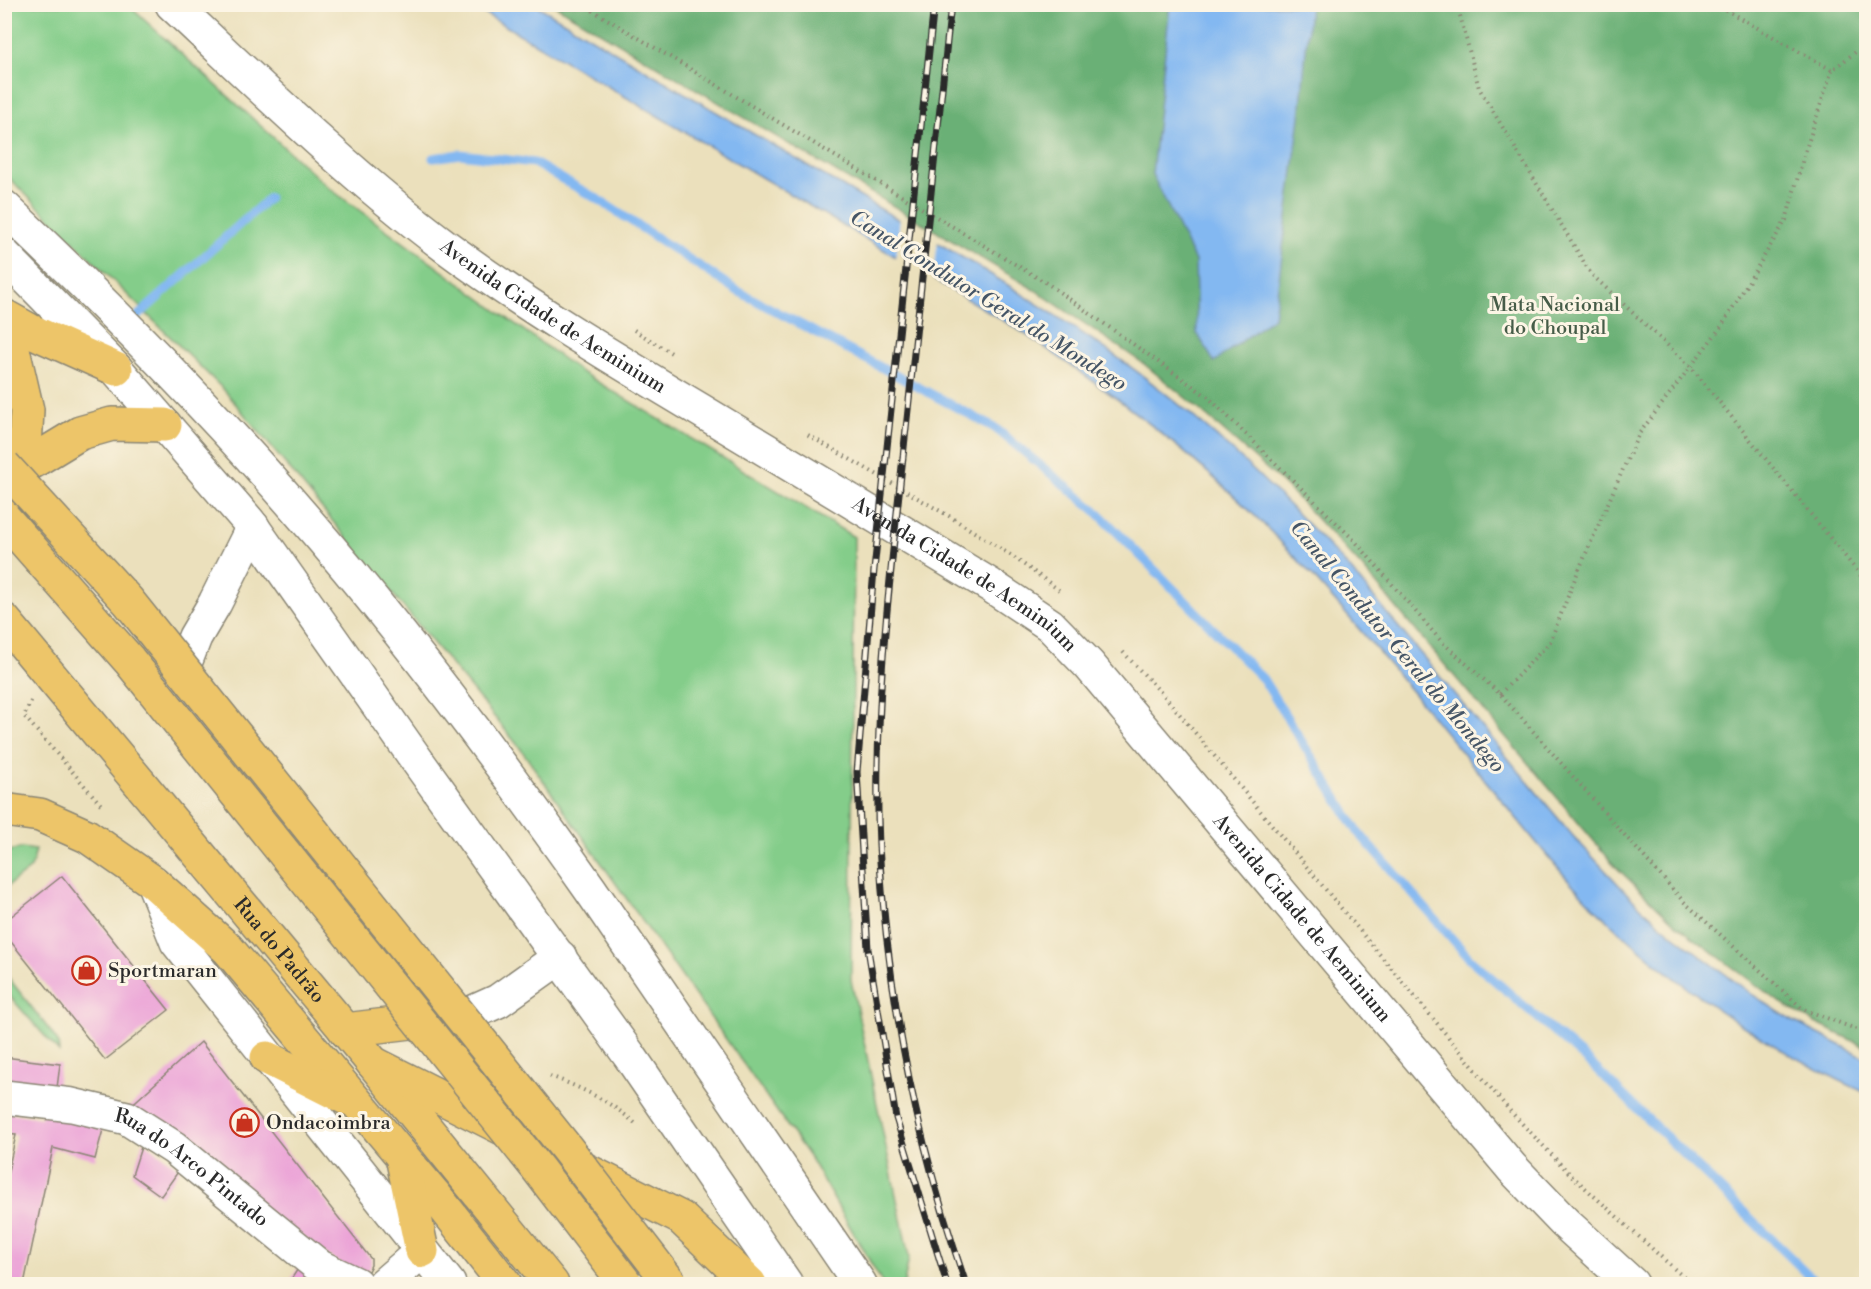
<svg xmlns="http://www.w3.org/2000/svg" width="1871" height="1289" font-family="'Libre Bodoni',serif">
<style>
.green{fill:#84cd8a;stroke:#587c5a;stroke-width:1.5}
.forest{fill:#6bb076;stroke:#4b6e50;stroke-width:1.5}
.water{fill:#83b8f1;stroke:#57728e;stroke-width:1.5}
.pier{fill:#ebe0bc}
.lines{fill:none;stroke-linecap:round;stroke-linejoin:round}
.stream{stroke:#83b8f1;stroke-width:9}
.building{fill:#eba2d7}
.minor-casing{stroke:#8b8674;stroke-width:36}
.major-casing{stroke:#8b8674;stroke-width:36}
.highway-casing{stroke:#8b8674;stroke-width:36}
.path{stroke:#8b8674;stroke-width:4;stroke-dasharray:1.5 4.5;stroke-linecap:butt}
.minor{stroke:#fff;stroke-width:33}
.major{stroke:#edc569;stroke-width:33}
.highway{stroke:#edc569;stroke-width:33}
.rail-casing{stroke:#2b2b2b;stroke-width:7}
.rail{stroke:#fcf5e5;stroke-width:4.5;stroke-dasharray:14;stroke-linecap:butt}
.highway-bridge-casing{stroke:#8b8674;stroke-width:36;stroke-linecap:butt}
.highway-bridge{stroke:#edc569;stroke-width:33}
.labels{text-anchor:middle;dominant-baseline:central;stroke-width:6;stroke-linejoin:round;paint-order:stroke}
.park-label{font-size:20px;fill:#465c48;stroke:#fcf5e5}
.street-label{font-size:20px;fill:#2b2b2b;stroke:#fcf5e5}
.poi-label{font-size:20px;fill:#2b2b2b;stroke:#fcf5e5;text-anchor:start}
.water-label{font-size:21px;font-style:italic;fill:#455566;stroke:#fcf5e5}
</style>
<rect width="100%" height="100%" fill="#fcf5e5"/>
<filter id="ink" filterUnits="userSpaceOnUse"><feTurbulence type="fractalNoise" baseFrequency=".0167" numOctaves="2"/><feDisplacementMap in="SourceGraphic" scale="12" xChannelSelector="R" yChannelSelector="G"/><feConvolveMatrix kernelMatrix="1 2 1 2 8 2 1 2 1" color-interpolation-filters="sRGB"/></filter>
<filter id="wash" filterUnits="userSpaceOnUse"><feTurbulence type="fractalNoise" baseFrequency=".008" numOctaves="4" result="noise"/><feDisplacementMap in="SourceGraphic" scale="24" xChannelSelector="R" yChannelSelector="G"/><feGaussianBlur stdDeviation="1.35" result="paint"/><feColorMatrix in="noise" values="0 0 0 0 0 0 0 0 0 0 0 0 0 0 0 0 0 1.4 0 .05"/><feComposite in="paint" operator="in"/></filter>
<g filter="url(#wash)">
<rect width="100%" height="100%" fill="#ebe0bc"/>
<g class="green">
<path d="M4 5H128L329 188 581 372 854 537 851 980 909 1257 904 1284H883L810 1158 520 748 225 391 5 174Z"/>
<path d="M22 848 36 850 31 868 5 888V852Z"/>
<path d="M4 972 51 1032 58 1042 59 1052 5 991Z"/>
</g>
<path class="forest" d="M554 5H1866V1047L1813 1022 1775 999 1676 925 1615 866 1362 567 1306 507 1277 478 1193 404 1144 364 1035 290Z"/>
<g class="water">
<path d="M470 5H536L987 272C1059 317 1132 363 1196 419 1251 465 1301 516 1350 569L1573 836 1636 903 1672 934 1753 995 1791 1020 1866 1058V1093C1771 1050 1684 992 1607 920 1568 883 1534 840 1500 798 1433 718 1368 636 1297 559 1214 469 1118 395 1016 328Z"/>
<path d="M1170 5H1310L1300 117 1274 317 1214 362 1197 333 1195 261 1152 174Z"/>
</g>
<path class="pier" d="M900 217 938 240 933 282 895 260Z"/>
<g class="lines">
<g class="stream">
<path d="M433 158 460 154 534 163 599 200 736 290 995 428 1095 510 1263 679 1358 832 1471 960 1589 1062 1818 1284"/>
<path d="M130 323 269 198"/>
</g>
</g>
<g id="blocks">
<g class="building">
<path d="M62 876 169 1010 105 1060 4 933V922Z"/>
<path d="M201 1042 367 1254 371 1259V1265L368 1271 363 1274 356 1275 125 1111Z"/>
<path d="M4 1057 60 1064 54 1112 104 1126 95 1159 53 1148 24 1284H4V1189L16 1135 4 1134V1112L41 1118 43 1109 4 1091Z"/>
<path d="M143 1141 180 1169 161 1196 132 1175Z"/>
<path d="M301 1264 334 1284H288Z"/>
</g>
</g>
</g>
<g filter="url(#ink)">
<use href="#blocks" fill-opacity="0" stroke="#8b8674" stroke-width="1.5"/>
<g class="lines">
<defs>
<g id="minor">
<path id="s1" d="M172 4C261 87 348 173 445 246 526 306 613 358 700 410 797 468 894 526 990 585L1050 625 1089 665 1512 1168 1565 1223 1632 1284"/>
<path d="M4 207C107 305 207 405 300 513 404 632 499 760 590 889L860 1284"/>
<path d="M4 255 116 369 249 522 416 759 629 1055 786 1284"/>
<path d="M197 729 177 704 175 689 195 637 215 603 253 527"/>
<path d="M153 882 177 942 449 1284"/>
<path d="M435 1019 469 1014 498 1001 560 957"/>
<path id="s2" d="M4 1097 72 1105 127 1118 174 1148 320 1267 356 1284"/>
<path d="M384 1284 422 1251"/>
</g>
<g id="major">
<path id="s3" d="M4 620 373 1063 552 1284"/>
<path d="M4 810 40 815 87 836 153 882 228 949 433 1193 505 1284"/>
<path d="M345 1030 428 1020"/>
<path d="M267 1058 346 1098"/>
<path d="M403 1161 422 1251"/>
</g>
<g id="highway">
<path d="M4 316 29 330 116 369"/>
<path d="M4 338 14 354 27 410 24 467 4 523"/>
<path d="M24 467 80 433 112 424 165 425"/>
<path d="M373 1063 681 1218 750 1284"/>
</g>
</defs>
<use href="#minor" class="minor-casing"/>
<use href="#major" class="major-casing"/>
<use href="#highway" class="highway-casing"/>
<g class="path">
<path d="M582 4 1048 284 1208 397 1355 541 1441 641 1500 694 1683 901 1803 1009 1866 1033"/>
<path d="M1457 4 1479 88 1591 274 1691 367 1866 582"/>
<path d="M1715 4 1832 70 1866 44"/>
<path d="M634 330 673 354"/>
<path d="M808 435 949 516 1012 556 1059 590"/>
<path d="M1123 652 1167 699 1510 1111 1571 1175 1691 1284"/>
<path d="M1500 694 1550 642 1574 581 1638 435 1721 327 1786 220 1804 155 1832 70"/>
<path d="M31 701 24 716 103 807"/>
<path d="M550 1076C582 1088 612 1102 637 1125"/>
</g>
<use href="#minor" class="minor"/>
<use href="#major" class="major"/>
<use href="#highway" class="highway"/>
<defs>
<g id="rail">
<path d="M934 4 874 570 857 772 868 949 896 1118 947 1284"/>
<path d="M951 4C935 155 919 306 903 457 889 586 873 716 879 846 887 996 917 1143 966 1284"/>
</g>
</defs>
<use href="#rail" class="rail-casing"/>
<use href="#rail" class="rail"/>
<defs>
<g id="highway-bridge">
<path d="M4 466 128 601 567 1149 671 1284"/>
<path d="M4 518 129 660 538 1169 626 1284"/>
</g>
</defs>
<use href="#highway-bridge" class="highway-bridge-casing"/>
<use href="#highway-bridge" class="highway-bridge"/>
</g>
</g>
<defs>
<symbol id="shop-ring" viewBox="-11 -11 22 22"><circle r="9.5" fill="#fcf5e5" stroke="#c8321e" stroke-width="1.5"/><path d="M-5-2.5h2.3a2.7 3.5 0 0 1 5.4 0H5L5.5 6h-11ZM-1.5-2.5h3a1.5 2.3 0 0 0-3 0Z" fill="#c8321e"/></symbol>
</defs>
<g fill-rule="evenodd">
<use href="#shop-ring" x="70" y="954" width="33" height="33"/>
<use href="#shop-ring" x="228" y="1106" width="33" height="33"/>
</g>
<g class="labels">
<g class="park-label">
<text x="1555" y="305">Mata Nacional<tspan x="1555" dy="23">do Choupal</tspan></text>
</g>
<g class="street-label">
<text stroke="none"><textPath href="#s1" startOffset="494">Avenida Cidade de Aeminium</textPath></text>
<text stroke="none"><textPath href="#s1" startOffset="980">Avenida Cidade de Aeminium</textPath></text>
<text stroke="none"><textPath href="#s1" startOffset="1466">Avenida Cidade de Aeminium</textPath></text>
<text stroke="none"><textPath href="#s3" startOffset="430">Rua do Padrão</textPath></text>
<text stroke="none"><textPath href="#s2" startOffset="206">Rua do Arco Pintado</textPath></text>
</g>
<g class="poi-label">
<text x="108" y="971">Sportmaran</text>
<text x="266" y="1123">Ondacoimbra</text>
</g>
<g class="water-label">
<text transform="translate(988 301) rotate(32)">Canal Condutor Geral do Mondego</text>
<text transform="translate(1397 647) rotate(50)">Canal Condutor Geral do Mondego</text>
</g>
</g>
<rect width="1871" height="1289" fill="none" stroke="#fcf5e5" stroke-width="24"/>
</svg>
